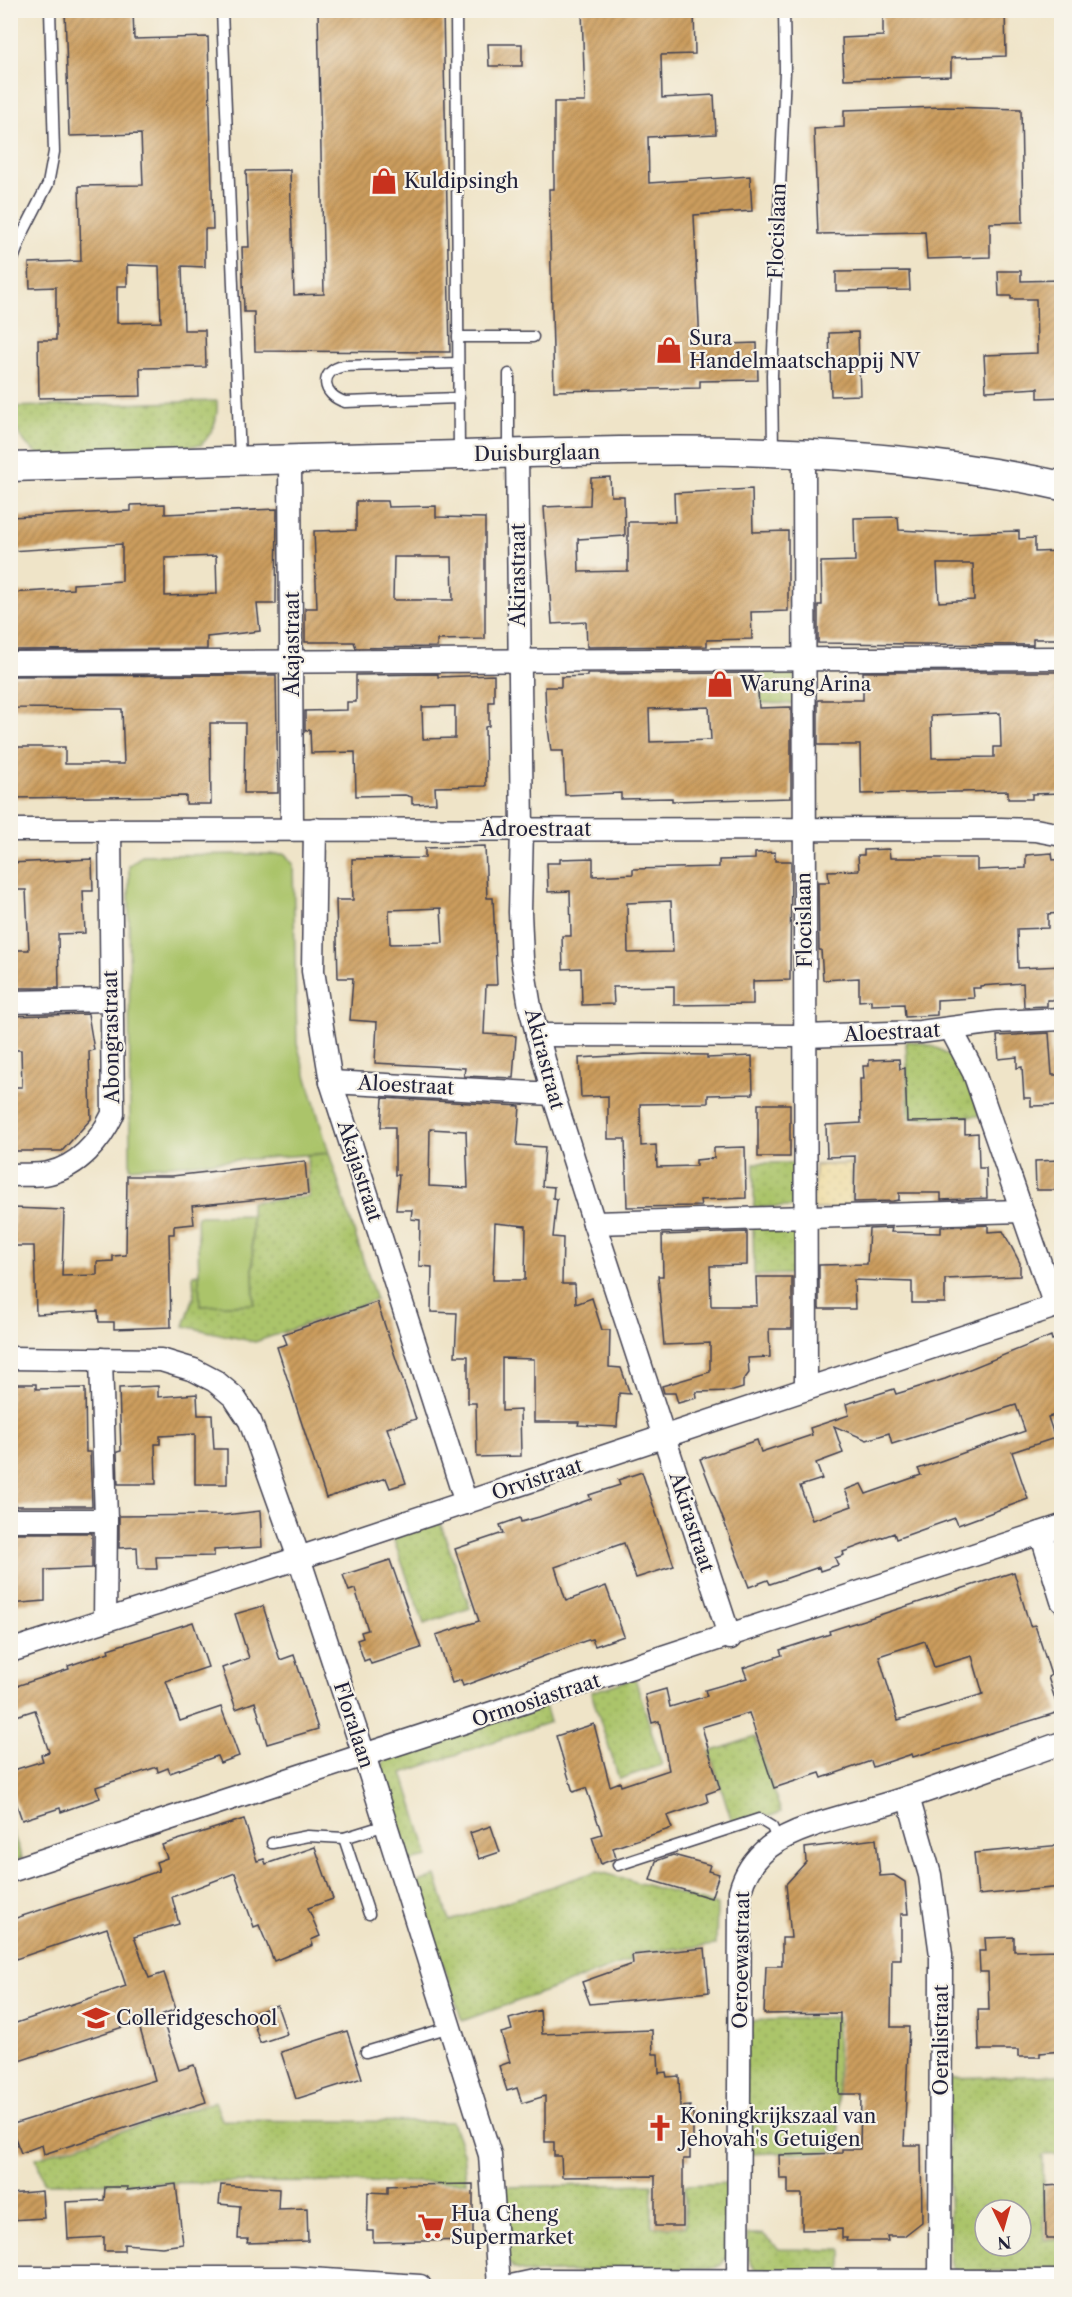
<svg xmlns="http://www.w3.org/2000/svg" width="1072" height="2297" font-family="'Libre Caslon Text',serif">
<style>
.green{fill:url(#green-dots);stroke:#667352;stroke-width:1.5;fill-rule:evenodd}
.sand{fill:url(#sand-dots);stroke:#887e6c;stroke-width:1.5}
.pitch{fill:#abc46a;stroke:#667352;stroke-width:1.5}
.building{fill:url(#building-hatch);fill-rule:evenodd}
.lines{fill:none;stroke-linecap:round;stroke-linejoin:round}
.service-casing{stroke:#413f50;stroke-width:13}
.minor-casing{stroke:#413f50;stroke-width:25}
.tertiary-casing{stroke:#413f50;stroke-width:31}
.service{stroke:#fff;stroke-width:10}
.minor{stroke:#fff;stroke-width:22}
.tertiary{stroke:#fff;stroke-width:28}
.labels{text-anchor:middle;dominant-baseline:central;stroke-width:4.5;stroke-linejoin:round;paint-order:stroke}
.poi-label{font-size:20px;fill:#22223b;stroke:#f7f3e8;text-anchor:start}
.street-label{font-size:20px;fill:#22223b;stroke:#f7f3e8}
</style>
<defs>
<pattern id="green-dots" width="8" height="8" patternUnits="userSpaceOnUse" patternTransform="scale(1.5)"><rect width="8" height="8" fill="#abc46a"/><path d="M2 2h.1M6 6h.1" fill="none" stroke="#93a85d" stroke-width="1.8" stroke-linecap="round"/></pattern>
<pattern id="sand-dots" width="8" height="8" patternUnits="userSpaceOnUse" patternTransform="scale(1.5)"><rect width="8" height="8" fill="#eeda9e"/><path d="M2 2h.1M6 6h.1" fill="none" stroke="#ccbb89" stroke-width="1.8" stroke-linecap="round"/></pattern>
<pattern id="building-hatch" width="6" height="6" patternUnits="userSpaceOnUse" patternTransform="scale(1.5)"><rect width="6" height="6" fill="#cc9d5d"/><path d="M-1 1l2-2M0 6l6-6M5 7l2-2" fill="none" stroke="#a5804e"/></pattern>
</defs>
<rect width="100%" height="100%" fill="#f7f3e8"/>
<filter id="ink" filterUnits="userSpaceOnUse"><feTurbulence type="fractalNoise" baseFrequency=".0167" numOctaves="2"/><feDisplacementMap in="SourceGraphic" scale="12" xChannelSelector="R" yChannelSelector="G"/><feConvolveMatrix kernelMatrix="1 2 1 2 8 2 1 2 1" color-interpolation-filters="sRGB"/></filter>
<filter id="wash" filterUnits="userSpaceOnUse"><feTurbulence type="fractalNoise" baseFrequency=".008" numOctaves="4" result="noise"/><feDisplacementMap in="SourceGraphic" scale="24" xChannelSelector="R" yChannelSelector="G"/><feGaussianBlur stdDeviation="1.35" result="paint"/><feColorMatrix in="noise" values="0 0 0 0 0 0 0 0 0 0 0 0 0 0 0 0 0 1.4 0 .05"/><feComposite in="paint" operator="in"/></filter>
<g filter="url(#wash)">
<rect width="100%" height="100%" fill="#efe4c8"/>
<g class="green">
<path d="M217 401C218 419 214 432 201 445L46 458C27 450 11 428 10 407Z"/>
<path d="M795 668V704L761 703V669Z"/>
<path d="M906 1041C959 1045 964 1073 980 1116L909 1118Z"/>
<path d="M329 1153 376 1300 255 1342 184 1326 194 1296 193 1275 199 1274 200 1306 254 1304 251 1202 309 1197 307 1155Z"/>
<rect x="754" y="1163" width="42" height="44"/>
<path d="M795 1224 798 1274 754 1275 753 1226Z"/>
<path d="M440 1522 470 1608 424 1624 393 1538Z"/>
<path d="M635 1678 662 1765 619 1779 591 1692Z"/>
<path d="M542 1707 546 1708 550 1722 403 1773 429 1857 409 1861 381 1777 383 1762 390 1757Z"/>
<path d="M755 1737 781 1812 768 1817 762 1814 732 1822 710 1752Z"/>
<path d="M10 1825 22 1858 10 1862Z"/>
<path d="M597 1871 717 1905 716 1945 630 1953V1961L462 2021 416 1883 436 1876 450 1921Z"/>
<path d="M837 2017 839 2151 746 2154V2021Z"/>
<path d="M1061 2075V2154L1043 2155 1044 2240H1061V2271H958L952 2267 950 2258 948 2078ZM985 2210H1021V2246H985Z"/>
<path d="M215 2102 222 2120 452 2122 463 2152 466 2182 44 2183 36 2158Z"/>
<path d="M729 2183 730 2254 721 2265 715 2268 529 2273 513 2268 508 2262 501 2187 652 2184V2227H685V2185Z"/>
<path d="M747 2234H763L779 2249 842 2250V2272L755 2269 748 2257Z"/>
</g>
<path class="sand" d="M852 1164V1209H813L815 1165Z"/>
<g class="pitch">
<path d="M285 854 293 864 297 1044 329 1153 130 1168 129 866 142 855Z"/>
<path d="M251 1215 254 1304 200 1306 197 1216Z"/>
</g>
<g id="blocks">
<g class="building">
<path d="M65 10H133L134 39 208 37 213 229H205V267L182 266 184 330H205L206 367 140 368 141 396 39 398 38 340H56V287L30 288 29 263 81 261 79 186 143 185 141 134 69 136ZM127 265 159 266 161 322 117 323V286H127Z"/>
<path d="M318 10H443L450 352 255 351 254 312H244L242 247H249L246 171 290 170 294 295 324 294Z"/>
<path d="M582 10H694L695 54 661 55 662 98 714 95 716 134 648 137 649 183 750 176 752 211 694 215 700 345 757 343 758 380 700 381V388L554 391 549 189H554V102H585Z"/>
<path d="M910 10H1005L1006 56 951 58V76L844 79 842 38 883 36V13Z"/>
<path d="M488 44H522V66H489Z"/>
<path d="M943 107 1021 109 1023 222 990 223V257L927 259 925 232 818 234 814 129 844 127V110Z"/>
<path d="M909 271 910 290 836 291V272Z"/>
<path d="M998 271H1021V281L1062 280V397L1038 398V388L986 391 984 355 1037 353 1036 299H1011V296H999Z"/>
<path d="M858 332 860 395 831 396 829 333Z"/>
<path d="M610 477 611 496H624L625 536 578 539 579 572 628 571V522H675L674 493 752 489 753 532 788 531V611L751 612 752 639 707 640V646L587 647 586 622 552 624 544 507 590 505 591 478Z"/>
<path d="M356 501H387L388 507 436 506V517L485 518V639L437 640V647L356 648 354 642H305V608H317L314 531 356 530ZM394 557H452L453 600H393Z"/>
<path d="M165 504V514L277 509 276 604H257L260 631 207 637V649L10 650V593L73 589V584L122 581V544L10 551V517L131 511V505ZM216 556 217 594 165 596V558Z"/>
<path d="M898 517 899 530 956 533 1019 531V539L1035 538V552L1062 551V639H1033V645L818 643V605H822L821 562 855 561 854 518ZM937 564H973L974 600 939 602Z"/>
<path d="M863 672H1062V793L1032 794V799H1008V791L861 794 860 745H818V700H863ZM1000 713 1001 747H994V757L932 758 931 716Z"/>
<path d="M757 673 759 708 791 707V798L672 801V798L621 799V793L565 795 563 751H551L546 712 545 687H561V677L587 676V674ZM709 707 711 740 650 742 649 709Z"/>
<path d="M438 674V677L494 675V702H489V726L485 727 486 786 435 787 436 803 412 804V797L405 795 356 796 355 752 311 753 310 730 305 731V711L347 710V702H356V675ZM455 706V738L423 739 422 707Z"/>
<path d="M276 675 278 793H244L245 723H210L211 804H186V796L10 798 12 747H65V764H124L122 709 10 708V676Z"/>
<path d="M485 846 487 898H493L497 985H486L484 1034 516 1036 513 1078 464 1076 465 1068 375 1063 377 1022 350 1020 353 978H338L336 900H353L352 859 425 858V848ZM441 908 443 943 390 944 389 910Z"/>
<path d="M889 849 890 858H977V870L1026 868V855L1052 853 1053 860 1062 859V913L1048 914V928L1017 929 1018 968 1062 966V981H1055L1056 1000H1047V1006L1024 1007 1023 983 980 986V988H973L974 998 937 1000V1015L905 1017 904 1004 871 1005V1000L859 1001V978L823 980 821 950H819L818 882H829L828 871 859 870 858 855H864V850Z"/>
<path d="M775 852V861H791L790 980 753 981V1004L674 1005V986L613 987 614 1004 582 1005 581 968 563 969 562 936H571L570 891 548 892 547 863H560V859L593 858V876L633 874V869L719 867V860L755 859V853ZM671 901 673 952 628 953 627 903Z"/>
<path d="M92 859 93 891H83L85 933 58 934 59 988H10V950H29L26 890H10V863Z"/>
<path d="M88 1014 94 1050 89 1051 91 1119 62 1151H10V1087H22L21 1050H10V1016Z"/>
<path d="M1049 1033 1052 1075H1062V1105L1031 1106V1098H1024L1022 1067 1017 1068V1057L999 1059 997 1036Z"/>
<path d="M646 1054 707 1055V1058L752 1056 753 1094 708 1095V1103L640 1104 641 1146 656 1145 657 1167 696 1166V1160L714 1158V1148L745 1147 746 1198 700 1200 701 1206 627 1207 625 1139H608V1096L581 1097 579 1058Z"/>
<path d="M899 1059 900 1069 905 1068 907 1122 965 1121V1134L978 1133 979 1168H986L987 1198 941 1200V1193H899V1200L893 1201 854 1202 855 1156 827 1157 826 1125 861 1123 860 1079H864L863 1066H869V1060Z"/>
<path d="M383 1098 520 1106 517 1145 545 1147 542 1186 554 1187 553 1198 557 1199 553 1237 563 1238 562 1284H575L576 1304 592 1298 602 1330H610L609 1367 621 1368 630 1394 619 1393 617 1427 578 1425 579 1422H534V1359L502 1358V1411L520 1410 521 1456 477 1457 476 1403H468V1356H455L457 1313 431 1312 432 1267 419 1266 420 1220 411 1219 412 1210H396L399 1175H395V1127H381ZM430 1129 466 1131 468 1188 429 1186ZM495 1223 526 1226 525 1280H493Z"/>
<rect x="758" y="1104" width="32" height="53"/>
<path d="M1062 1160V1190H1036L1035 1161Z"/>
<path d="M305 1161 308 1194 192 1206 194 1224 174 1226V1234H169L171 1327 114 1329V1322H99L98 1311 36 1314 34 1246H13L14 1208 64 1210 62 1276 97 1275V1262L113 1261V1256L126 1255 127 1176H172Z"/>
<path d="M988 1225V1232L1003 1231 1020 1263V1276L945 1279V1303H912V1282L854 1280 855 1309H819V1265L867 1264 869 1229 892 1228 891 1232 941 1233V1227Z"/>
<path d="M747 1232V1265L710 1266 711 1306H757L756 1277H792V1329H769L770 1357 748 1358 749 1373 743 1381V1388L733 1391 696 1392 697 1398 678 1403 675 1393H664L662 1386 710 1372V1343L664 1345 658 1276H663L662 1235Z"/>
<path d="M377 1302 416 1419 387 1428 406 1483 390 1488 386 1478 326 1498 277 1347 287 1344 283 1334Z"/>
<path d="M1051 1336 1052 1340 1062 1337V1413L1048 1417 1055 1438 1012 1452 1028 1499 958 1525 955 1518 896 1539 894 1533 843 1552 844 1555 835 1558 838 1565 820 1571 819 1567 770 1584 768 1580 749 1587 700 1459 757 1440 761 1452 812 1435 810 1428 849 1415 846 1404 894 1389 896 1394 945 1379ZM1016 1405 1025 1431 918 1469 921 1475 866 1494 861 1484 845 1490 852 1506 812 1520 800 1486 822 1479 816 1463 843 1453 834 1426 867 1440 889 1433 892 1444Z"/>
<path d="M10 1384H36V1389L85 1388 86 1452H90L92 1506H15L14 1488H10Z"/>
<path d="M158 1386V1397L197 1394 198 1415H212L214 1449H227V1484H195V1434L160 1436V1444H155L156 1484H118L117 1452 121 1451 119 1388Z"/>
<path d="M642 1472 674 1566 636 1578 624 1543 555 1567 566 1601 606 1586 624 1636 595 1646 592 1639 585 1641 463 1686 461 1680 452 1683 436 1635 479 1621 455 1549 503 1533 500 1525 520 1518 521 1522 539 1517 591 1499 589 1495 620 1485 618 1480Z"/>
<path d="M260 1511 262 1547 214 1550V1556L156 1557 157 1569H138L137 1547 119 1548V1516L225 1515Z"/>
<path d="M10 1533H92V1568L45 1570V1601L10 1604Z"/>
<path d="M390 1560 421 1648 371 1664 369 1659 364 1661 357 1640 363 1638 361 1632 368 1630 355 1589 349 1591 343 1575Z"/>
<path d="M1014 1572 1030 1626 1035 1625 1051 1675 1048 1677 1059 1712 913 1757 912 1754 873 1767 871 1761 822 1778 820 1773 774 1788 749 1713 702 1727 720 1789 706 1794 708 1802 667 1816 672 1828 613 1848 616 1858 601 1864 592 1837 602 1834 586 1788 573 1792 556 1736 594 1724 610 1786 620 1782 621 1786 669 1770 659 1721 652 1723 645 1695 666 1689 670 1707 707 1696 705 1690 747 1678 743 1668 782 1655 780 1650 830 1634 829 1631ZM925 1641 934 1667 972 1656 983 1694 898 1720 879 1656Z"/>
<path d="M263 1606 280 1660 294 1655 318 1729 267 1744 255 1702 236 1709 222 1668 249 1658 235 1614Z"/>
<path d="M193 1622 208 1667 166 1681 180 1721 221 1707 239 1756 220 1763 217 1756 170 1773 168 1768 158 1772 157 1767 96 1787 100 1798 61 1812 60 1808 22 1820 10 1785V1771L43 1761 41 1755 49 1752 35 1710 10 1718V1688L69 1669 68 1666 109 1652 108 1649Z"/>
<path d="M244 1819 257 1861 264 1859 266 1864 315 1847 333 1899 308 1908 320 1936 311 1940 313 1945 274 1961 259 1925 254 1927 235 1873 172 1897 179 1924 134 1937 149 1978 164 1973 176 2009 161 2015 179 2070 194 2065 206 2102 44 2154 42 2145 21 2153 10 2125 155 2080 138 2022 10 2064V2025L126 1986 107 1928 10 1961V1920L159 1871 156 1862 167 1858 162 1845Z"/>
<path d="M491 1826 500 1852 479 1859 470 1833Z"/>
<path d="M876 1839 880 1876 894 1875 905 1882 908 1914H901V1959H892L891 2027H909L904 2145H921L922 2222 904 2236H887L888 2241H846L847 2238H842V2229L802 2230V2194H788V2179H780L779 2155 842 2153V2149H860L861 2094H839L840 2013 764 2014 766 1966H782V1938H791L786 1884 806 1862 805 1848Z"/>
<path d="M1062 1845V1887L978 1895 974 1853Z"/>
<path d="M673 1855 710 1865 708 1871 719 1874 711 1898 650 1880 656 1861Z"/>
<path d="M1014 1937V1951L1062 1950V2051L1040 2053V2057H1018V2050H979L978 2010H989L988 1972H980L979 1951H986L985 1938Z"/>
<path d="M705 1948 709 1992 590 2004 582 1982 633 1964 632 1955Z"/>
<path d="M277 2005 287 2034 260 2043 251 2014Z"/>
<path d="M540 2010 542 2034 652 2030 653 2054H658L659 2073 666 2072 667 2077 679 2076 680 2107 690 2106V2113H693V2142L690 2143V2159H683V2226H655V2176L562 2177 561 2156H554V2142H545V2096L522 2103 517 2088 507 2091 499 2066 510 2062 501 2033 512 2030 509 2019Z"/>
<path d="M347 2031 362 2078 296 2099 281 2052Z"/>
<path d="M176 2184 183 2244 162 2247 124 2244V2251H104V2237L68 2239 66 2202 104 2200 105 2187H128L127 2190Z"/>
<path d="M473 2184V2240L373 2242V2231H367L368 2192 388 2193V2186L406 2185Z"/>
<path d="M221 2185 279 2189 278 2209 307 2208 308 2241 247 2243 248 2239H238L240 2206 219 2204Z"/>
<path d="M1062 2185V2239H1046L1045 2186Z"/>
<path d="M42 2191 44 2218 10 2220V2194Z"/>
</g>
</g>
</g>
<g filter="url(#ink)">
<use href="#blocks" fill-opacity="0" stroke="#413f50" stroke-width="1.5"/>
<g class="lines">
<defs>
<g id="service">
<path d="M222 10 240 460"/>
<path d="M456 10 459 455"/>
<path d="M10 267 23 233 48 184 54 152 50 10"/>
<path d="M458 337H533"/>
<path d="M458 363 344 366C318 371 322 395 345 402L459 398"/>
<path d="M773 451 772 375 785 71 784 10"/>
<path d="M509 452V374"/>
<path d="M344 1838 369 1914"/>
<path d="M272 1843 308 1836 344 1838 386 1825"/>
<path d="M618 1865 759 1819 772 1827 778 1841"/>
<path d="M366 2052 450 2027"/>
</g>
<g id="minor">
<path d="M804 451 806 1389"/>
<path d="M517 453 522 829 520 912 522 959 530 1007 553 1094 594 1223 730 1638"/>
<path d="M290 459 292 829"/>
<path d="M10 663 1062 658"/>
<path d="M315 829 313 971 331 1082 466 1503"/>
<path d="M10 830 1001 829 1035 830 1062 835"/>
<path d="M10 1002 111 1000"/>
<path d="M951 1029 974 1073 1055 1306"/>
<path d="M537 1035 805 1036 920 1032 997 1022 1062 1019"/>
<path d="M331 1082 553 1094"/>
<path d="M10 1175C22 1174 37 1176 49 1173 79 1166 100 1141 113 1114L110 831"/>
<path d="M594 1223 1022 1211"/>
<path d="M10 1358 161 1360 194 1370 215 1381 234 1397 250 1421 299 1558 364 1755 490 2155 499 2286"/>
<path d="M101 1359 106 1520 105 1620"/>
<path d="M10 1520H106"/>
<path d="M1041 1533 1062 1601"/>
<path d="M10 1651 299 1558 1062 1304"/>
<path d="M908 1797 930 1875 941 1955 940 2286"/>
<path d="M10 1871 1062 1526"/>
<path d="M10 2278H294L420 2286"/>
<path d="M511 2286 539 2280 1062 2281"/>
<path d="M738 2286 740 1891C745 1872 754 1859 769 1847 797 1825 859 1813 893 1802 950 1784 1006 1762 1062 1743"/>
</g>
<path id="tertiary" d="M10 467C160 462 310 459 460 455 661 449 864 442 1062 486"/>
</defs>
<use href="#service" class="service-casing"/>
<use href="#minor" class="minor-casing"/>
<use href="#tertiary" class="tertiary-casing"/>
<use href="#service" class="service"/>
<use href="#minor" class="minor"/>
<use href="#tertiary" class="tertiary"/>
</g>
</g>
<defs>
<symbol id="shop-bare" viewBox="-9 -9 18 18"><path d="M-5-2.5h2.3a2.7 3.5 0 0 1 5.4 0H5L5.5 6h-11ZM-1.5-2.5h3a1.5 2.3 0 0 0-3 0Z" fill="#c8321e" stroke="#f7f3e8" stroke-width="2.5" paint-order="stroke"/></symbol>
<symbol id="school-bare" viewBox="-9 -9 18 18"><path d="M0-5L7-2L0 1L-7-2ZM-4 1L0 2.5L4 1V4Q0 6-4 4Z" fill="#c8321e" stroke="#f7f3e8" stroke-width="2.5" paint-order="stroke"/></symbol>
<symbol id="church-bare" viewBox="-9 -9 18 18"><path d="M-1.2-6h2.4v3.5h3.3v2.4h-3.3V6h-2.4V-.1h-3.3v-2.4h3.3Z" fill="#c8321e" stroke="#f7f3e8" stroke-width="2.5" paint-order="stroke"/></symbol>
<symbol id="supermarket-bare" viewBox="-9 -9 18 18"><path d="M-6-5.5h2.5l.6 2H6L4.5 2H-2.5L-4.4-4H-6ZM-1.5 3.2a1.3 1.3 0 1 0 .1 0ZM3 3.2a1.3 1.3 0 1 0 .1 0Z" fill="#c8321e" stroke="#f7f3e8" stroke-width="2.5" paint-order="stroke"/></symbol>
</defs>
<g fill-rule="evenodd">
<use href="#shop-bare" x="365" y="162" width="38" height="38"/>
<use href="#shop-bare" x="650" y="331" width="38" height="38"/>
<use href="#shop-bare" x="701" y="665" width="38" height="38"/>
<use href="#school-bare" x="77" y="1999" width="38" height="38"/>
<use href="#church-bare" x="641" y="2109" width="38" height="38"/>
<use href="#supermarket-bare" x="412" y="2207" width="38" height="38"/>
</g>
<g class="labels">
<g class="poi-label">
<text x="404" y="181">Kuldipsingh</text>
<text x="689" y="338">Sura<tspan x="689" dy="23">Handelmaatschappij NV</tspan></text>
<text x="740" y="684">Warung Arina</text>
<text x="116" y="2018">Colleridgeschool</text>
<text x="680" y="2116">Koningkrijkszaal van<tspan x="680" dy="23">Jehovah's Getuigen</tspan></text>
<text x="451" y="2214">Hua Cheng<tspan x="451" dy="23">Supermarket</tspan></text>
</g>
<g class="street-label">
<text transform="translate(777 231) rotate(-88)">Flocislaan</text>
<text transform="translate(537 453) rotate(-1)">Duisburglaan</text>
<text transform="translate(518 575) rotate(-90)">Akirastraat</text>
<text transform="translate(292 644) rotate(-90)">Akajastraat</text>
<text x="536" y="829">Adroestraat</text>
<text transform="translate(804 920) rotate(-91)">Flocislaan</text>
<text transform="translate(892 1032) rotate(-3)">Aloestraat</text>
<text transform="translate(111 1037) rotate(-91)">Abongrastraat</text>
<text transform="translate(545 1059) rotate(75)">Akirastraat</text>
<text transform="translate(406 1085) rotate(3)">Aloestraat</text>
<text transform="translate(360 1171) rotate(72)">Akajastraat</text>
<text transform="translate(537 1479) rotate(-18)">Orvistraat</text>
<text transform="translate(692 1522) rotate(72)">Akirastraat</text>
<text transform="translate(536 1700) rotate(-18)">Ormosiastraat</text>
<text transform="translate(354 1725) rotate(72)">Floralaan</text>
<text transform="translate(741 1960) rotate(-89)">Oeroewastraat</text>
<text transform="translate(941 2040) rotate(-90)">Oeralistraat</text>
</g>
</g>
<rect width="1072" height="2297" fill="none" stroke="#f7f3e8" stroke-width="36"/>
<g transform="translate(1003 2228) rotate(175)"><circle r="28" fill="#f7f3e8" stroke="#a29fa3" stroke-width="1.5"/>
<path d="M0-4.5L10 22L0 15L-10 22Z" fill="#c8321e"/>
<text y="-9" font-size="16" font-weight="bold" text-anchor="middle" fill="#22223b">N</text>
</g>
</svg>
